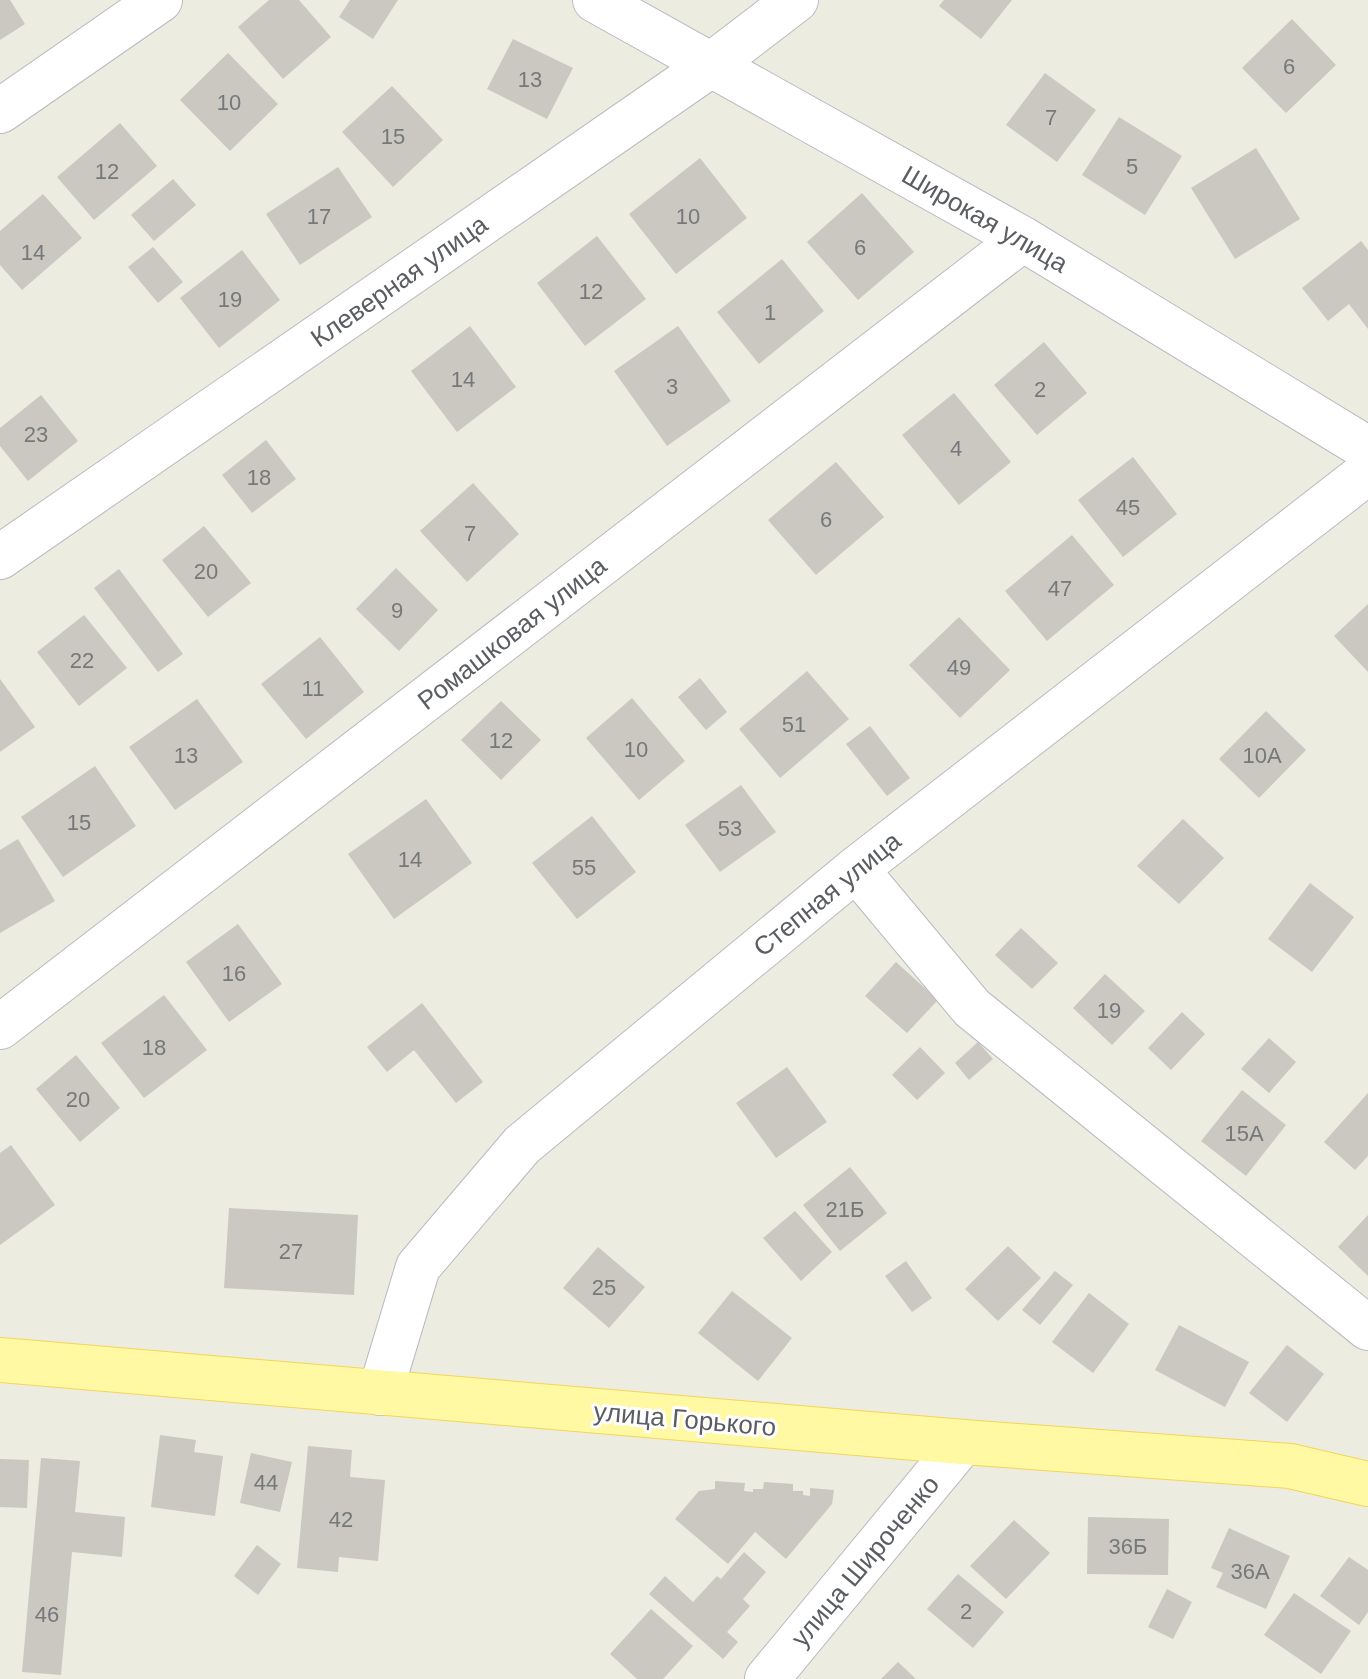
<svg xmlns="http://www.w3.org/2000/svg" width="1368" height="1679" font-family="Helvetica,sans-serif">
<style>
.building{fill:#cac8c0}
.lines{fill:none;stroke-linecap:round;stroke-linejoin:round}
.minor-casing{stroke:#b9bbc0;stroke-width:46}
.major-casing{stroke:#f3d654;stroke-width:46}
.minor{stroke:#fff;stroke-width:44}
.major{stroke:#fff9a4;stroke-width:44}
.labels{text-anchor:middle;dominant-baseline:central;stroke-width:6;stroke-linejoin:round;paint-order:stroke}
.number-label{font-size:22px;fill:#76787a}
.street-label{font-size:26px;fill:#5a5d62;stroke:#fff}
</style>
<rect width="100%" height="100%" fill="#edece1"/>
<g class="building">
<path d="M0 0H10L25 24 0 40Z"/>
<path d="M269 0H299L331 37 283 79 238 27Z"/>
<path d="M350 0H398L373 39 339 17Z"/>
<path d="M944 0H1012L981 39 939 6Z"/>
<path d="M1292 19 1336 65 1286 113 1242 68Z"/>
<path d="M513 39 573 68 547 119 487 89Z"/>
<path d="M228 53 278 104 230 151 180 100Z"/>
<path d="M1045 73 1096 110 1057 162 1006 125Z"/>
<path d="M392 86 443 140 393 187 342 132Z"/>
<path d="M1119 117 1182 156 1145 215 1082 175Z"/>
<path d="M120 123 157 166 94 220 57 177Z"/>
<path d="M1256 148 1300 219 1235 259 1191 188Z"/>
<path d="M700 158 747 218 676 274 629 214Z"/>
<path d="M338 167 372 217 300 265 266 214Z"/>
<path d="M173 179 196 205 154 241 131 215Z"/>
<path d="M862 193 914 252 858 300 807 242Z"/>
<path d="M43 194 82 238 22 290 0 265V231Z"/>
<path d="M597 236 646 299 585 346 537 283Z"/>
<path d="M1361 241 1368 250V329L1349 304 1328 321 1302 288Z"/>
<path d="M153 247 183 282 158 303 128 267Z"/>
<path d="M242 250 280 300 219 348 180 298Z"/>
<path d="M782 259 824 311 759 364 717 312Z"/>
<path d="M470 326 516 387 457 432 411 371Z"/>
<path d="M678 326 731 401 667 446 614 371Z"/>
<path d="M1044 342 1087 393 1037 435 994 385Z"/>
<path d="M954 393 1011 462 959 505 902 435Z"/>
<path d="M41 395 78 441 28 481 0 446V428Z"/>
<path d="M266 440 296 479 252 513 222 475Z"/>
<path d="M1133 457 1177 514 1123 557 1078 500Z"/>
<path d="M836 462 884 517 816 575 768 520Z"/>
<path d="M473 483 519 534 467 582 420 531Z"/>
<path d="M204 526 251 583 208 617 162 560Z"/>
<path d="M1072 535 1114 585 1047 641 1005 591Z"/>
<path d="M396 568 438 610 399 651 356 609Z"/>
<path d="M119 569 183 654 158 672 94 588Z"/>
<path d="M1368 604V672L1334 636Z"/>
<path d="M84 615 127 668 79 706 37 652Z"/>
<path d="M959 617 1010 670 960 718 909 665Z"/>
<path d="M320 637 364 692 306 739 261 684Z"/>
<path d="M807 671 849 719 780 778 739 729Z"/>
<path d="M700 678 727 712 706 730 678 697Z"/>
<path d="M0 679 35 727 0 752Z"/>
<path d="M632 698 685 761 639 800 586 738Z"/>
<path d="M197 699 243 762 175 810 129 747Z"/>
<path d="M501 701 541 740 501 780 461 740Z"/>
<path d="M1266 711 1306 750 1259 798 1219 759Z"/>
<path d="M870 726 910 778 887 796 846 744Z"/>
<path d="M95 766 136 826 63 877 21 817Z"/>
<path d="M741 785 776 832 720 872 685 825Z"/>
<path d="M426 799 472 863 394 919 348 854Z"/>
<path d="M592 816 636 872 577 919 532 863Z"/>
<path d="M1183 819 1224 858 1179 904 1137 866Z"/>
<path d="M18 839 55 901 0 933V850Z"/>
<path d="M1310 883 1354 917 1312 972 1268 939Z"/>
<path d="M238 924 282 984 229 1022 186 962Z"/>
<path d="M1021 928 1058 963 1032 989 995 955Z"/>
<path d="M896 962 938 1000 907 1033 865 996Z"/>
<path d="M1105 974 1145 1011 1112 1045 1073 1008Z"/>
<path d="M164 995 207 1050 144 1098 101 1043Z"/>
<path d="M422 1003 483 1082 456 1103 414 1050 387 1072 367 1047Z"/>
<path d="M1182 1012 1205 1034 1171 1070 1148 1048Z"/>
<path d="M1269 1038 1296 1062 1269 1093 1241 1069Z"/>
<path d="M978 1042 993 1059 969 1080 955 1063Z"/>
<path d="M920 1047 945 1073 917 1100 892 1075Z"/>
<path d="M76 1055 120 1108 80 1142 36 1089Z"/>
<path d="M787 1067 827 1122 776 1158 736 1103Z"/>
<path d="M1242 1090 1286 1125 1246 1176 1201 1141Z"/>
<path d="M1368 1093V1156L1355 1170 1324 1142Z"/>
<path d="M11 1145 55 1205 0 1245V1153Z"/>
<path d="M850 1167 887 1213 840 1251 803 1205Z"/>
<path d="M229 1208 358 1215 354 1295 224 1288Z"/>
<path d="M795 1211 832 1252 801 1281 763 1238Z"/>
<path d="M1368 1215V1276L1338 1247Z"/>
<path d="M1008 1246 1041 1278 998 1321 965 1289Z"/>
<path d="M598 1247 645 1287 609 1328 563 1288Z"/>
<path d="M906 1261 932 1298 912 1312 885 1276Z"/>
<path d="M1055 1271 1073 1285 1040 1325 1022 1310Z"/>
<path d="M732 1291 792 1338 758 1381 698 1333Z"/>
<path d="M1089 1293 1129 1324 1093 1373 1052 1342Z"/>
<path d="M1179 1325 1249 1362 1225 1407 1155 1370Z"/>
<path d="M1287 1345 1324 1374 1287 1422 1249 1393Z"/>
<path d="M160 1435 196 1440 194 1452 223 1456 215 1516 151 1507Z"/>
<path d="M308 1446 352 1450 350 1477 385 1480 378 1561 339 1557 338 1572 297 1568Z"/>
<path d="M251 1453 292 1462 280 1512 240 1503Z"/>
<path d="M41 1458 80 1461 75 1512 125 1517 122 1557 72 1552 61 1675 22 1672Z"/>
<path d="M0 1459 29 1460 27 1508 0 1507Z"/>
<path d="M715 1481 745 1483 744 1491 753 1492V1489H763L764 1482 793 1484V1491H803V1495L810 1496V1488L834 1490 832 1504 786 1559 755 1532 728 1564 675 1519 699 1491 715 1489Z"/>
<path d="M1088 1517 1169 1519 1168 1575 1087 1574Z"/>
<path d="M1014 1520 1050 1553 1006 1599 970 1566Z"/>
<path d="M1229 1528 1290 1556 1266 1609 1216 1587 1223 1573 1211 1568Z"/>
<path d="M257 1545 281 1564 258 1595 234 1576Z"/>
<path d="M744 1552 766 1572 743 1599 750 1606 727 1632 738 1642 723 1659 649 1594 665 1576 693 1602 717 1576 721 1579Z"/>
<path d="M1349 1557 1368 1570V1612L1359 1625 1320 1596Z"/>
<path d="M958 1574 1004 1612 973 1648 927 1609Z"/>
<path d="M1167 1589 1192 1602 1173 1639 1148 1627Z"/>
<path d="M1294 1593 1351 1631 1321 1674 1264 1635Z"/>
<path d="M651 1609 693 1646 663 1679H637L610 1654Z"/>
<path d="M898 1662 916 1679H881Z"/>
</g>
<g class="lines">
<defs>
<g id="minor">
<path d="M595 0 1023 239 1368 449"/>
<path d="M0 111 160 0"/>
<path d="M0 557 711 65 796 0"/>
<path d="M856 869 972 1008 1368 1328"/>
<path d="M0 1027 1023 239"/>
<path d="M380 1393 418 1267 522 1145 856 869 1368 472"/>
<path d="M767 1679 963 1442"/>
</g>
<path id="major" d="M0 1360 963 1442 1290 1466 1368 1484"/>
</defs>
<use href="#minor" class="minor-casing"/>
<use href="#major" class="major-casing"/>
<use href="#minor" class="minor"/>
<use href="#major" class="major"/>
</g>
<g class="labels">
<g class="number-label">
<text x="1289" y="66">6</text>
<text x="530" y="79">13</text>
<text x="229" y="102">10</text>
<text x="1051" y="117">7</text>
<text x="393" y="136">15</text>
<text x="1132" y="166">5</text>
<text x="107" y="171">12</text>
<text x="319" y="216">17</text>
<text x="688" y="216">10</text>
<text x="860" y="247">6</text>
<text x="33" y="252">14</text>
<text x="591" y="291">12</text>
<text x="230" y="299">19</text>
<text x="770" y="312">1</text>
<text x="463" y="379">14</text>
<text x="672" y="386">3</text>
<text x="1040" y="389">2</text>
<text x="36" y="434">23</text>
<text x="956" y="448">4</text>
<text x="259" y="477">18</text>
<text x="1128" y="507">45</text>
<text x="826" y="519">6</text>
<text x="470" y="533">7</text>
<text x="206" y="571">20</text>
<text x="1060" y="588">47</text>
<text x="397" y="610">9</text>
<text x="82" y="660">22</text>
<text x="959" y="667">49</text>
<text x="313" y="688">11</text>
<text x="794" y="724">51</text>
<text x="501" y="740">12</text>
<text x="636" y="749">10</text>
<text x="186" y="755">13</text>
<text x="1262" y="755">10А</text>
<text x="79" y="822">15</text>
<text x="730" y="828">53</text>
<text x="410" y="859">14</text>
<text x="584" y="867">55</text>
<text x="234" y="973">16</text>
<text x="1109" y="1010">19</text>
<text x="154" y="1047">18</text>
<text x="78" y="1099">20</text>
<text x="1244" y="1133">15А</text>
<text x="845" y="1209">21Б</text>
<text x="291" y="1251">27</text>
<text x="604" y="1287">25</text>
<text x="266" y="1482">44</text>
<text x="341" y="1519">42</text>
<text x="1128" y="1546">36Б</text>
<text x="1250" y="1571">36А</text>
<text x="966" y="1611">2</text>
<text x="47" y="1614">46</text>
</g>
<g class="street-label">
<text transform="translate(985 219) rotate(30)">Широкая улица</text>
<text transform="translate(399 281) rotate(-35)">Клеверная улица</text>
<text transform="translate(512 633) rotate(-38)">Ромашковая улица</text>
<text transform="translate(827 894) rotate(-39)">Степная улица</text>
<text transform="translate(685 1419) rotate(5)">улица Горького</text>
<text transform="translate(865 1561) rotate(-50)">улица Широченко</text>
</g>
</g>
</svg>
